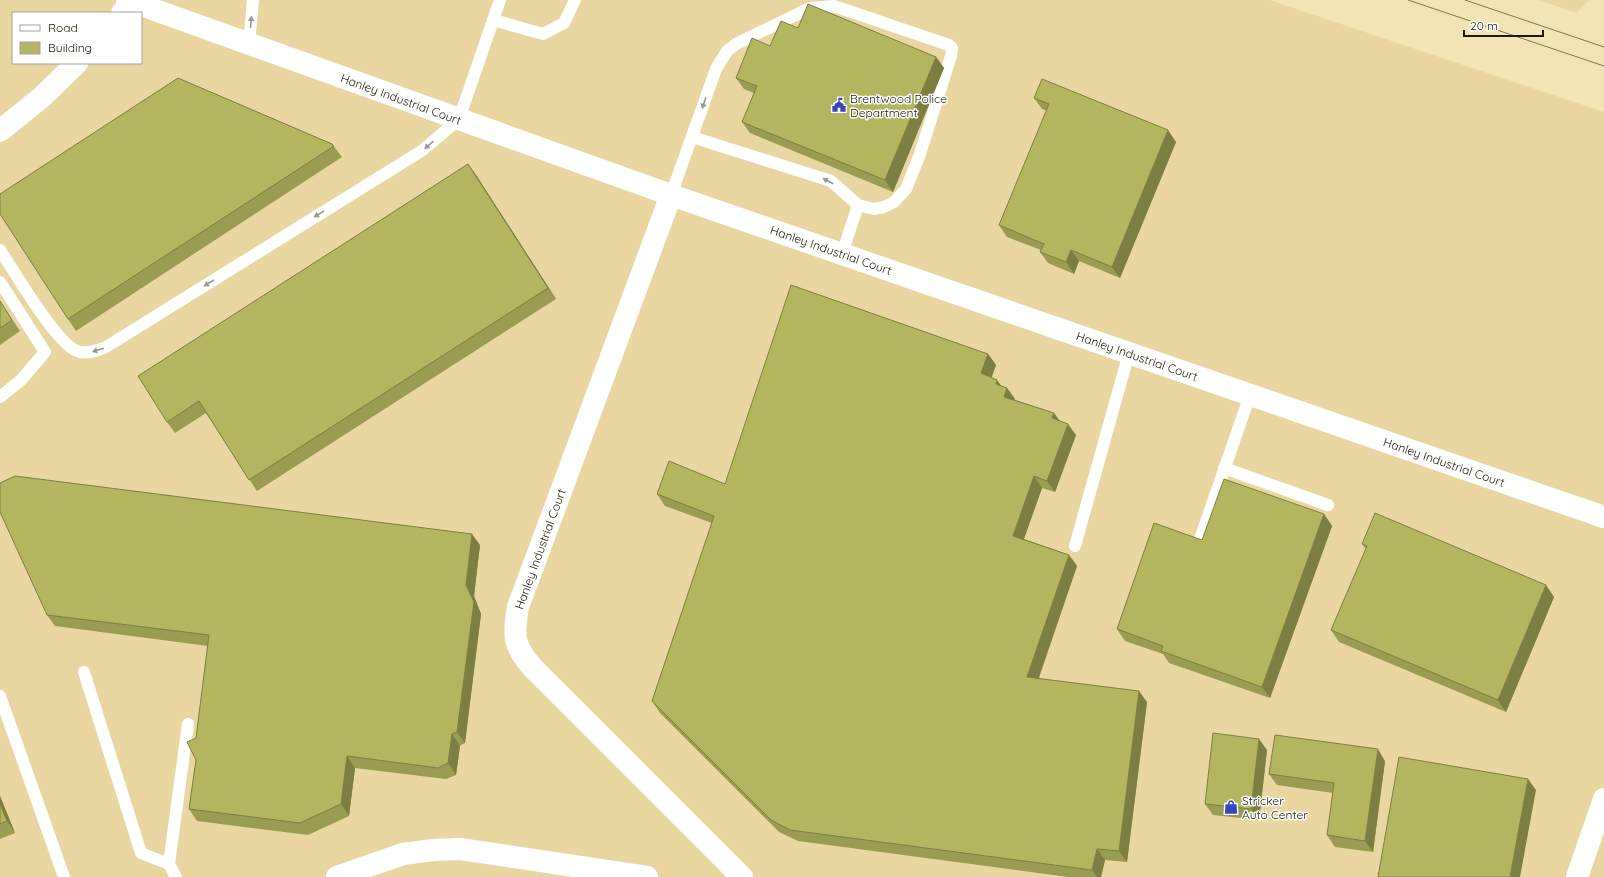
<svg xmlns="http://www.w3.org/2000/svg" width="1604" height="877" font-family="Quicksand,sans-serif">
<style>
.built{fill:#ead6a0;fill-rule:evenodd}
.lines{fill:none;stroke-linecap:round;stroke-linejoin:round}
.service{stroke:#fff;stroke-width:12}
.minor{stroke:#fff;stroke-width:22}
.tertiary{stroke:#fff;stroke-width:22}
.tram{stroke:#817657;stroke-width:1}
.wall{fill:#9a9d51}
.shaded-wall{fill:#7d7f42}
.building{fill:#b3b65e;stroke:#7d7f42}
.oneway{fill:#99978e}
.labels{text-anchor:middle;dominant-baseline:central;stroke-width:3;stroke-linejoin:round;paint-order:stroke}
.poi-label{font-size:12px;fill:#1d1705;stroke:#fff;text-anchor:start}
.street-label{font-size:12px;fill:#1d1705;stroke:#fff}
</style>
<rect width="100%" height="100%" fill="#f4e3b4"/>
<g class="built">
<path d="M0 0H1269L1604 112V877H0ZM13 13H141V63H13Z"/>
<path d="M1538 0H1589L1576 13Z"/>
</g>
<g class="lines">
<g class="service">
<path d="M493 20 543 34 564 23 575 0"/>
<path d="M249 44 253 0"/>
<path d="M692 137 831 181 858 205"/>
<path d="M671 195 716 69 727 51 736 44 810 8 834 6 949 45 952 48 951 56 920 154 906 189 894 202 884 207 874 209 858 205 842 254"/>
<path d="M0 250C14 271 56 343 77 351 86 355 98 350 106 347L423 150 459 119 500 0"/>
<path d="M0 282 45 352 21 380 0 397"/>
<path d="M1224 468 1328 505"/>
<path d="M1199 542 1250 395"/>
<path d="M1075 546 1129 353"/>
<path d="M84 672 141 853 169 864 176 877"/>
<path d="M0 696 64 877"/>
<path d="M169 864 188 724"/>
</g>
<g class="minor">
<path d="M127 0 671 195 1604 517"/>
<path d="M671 195 518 607C513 635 513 646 533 668L742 877"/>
<path d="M337 877 403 854 433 850 460 849 647 877"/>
<path d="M1577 877 1604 799"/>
</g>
<g class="tertiary">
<path d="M122 13 133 0"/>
<path d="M0 131 42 97 77 63"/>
</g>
<g class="tram">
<path d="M1408 0 1604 66"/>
<path d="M1465 0 1604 47"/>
</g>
</g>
<g class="wall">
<path d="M798 28 936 57 944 68 893 192 750 133 742 122 754 93 744 89 736 78 770 46Z"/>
<path d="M1034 98 1176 142 1120 278 1079 261 1074 274 1048 263 1040 252 1041 250 1007 237 999 225 1047 111 1042 109Z"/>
<path d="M332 144 342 157 76 331 68 319Z"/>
<path d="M468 164 476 175 556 299 257 491 206 413 175 433 167 422Z"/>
<path d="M0 301 20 331 0 345Z"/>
<path d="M988 354 996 365 991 378 1001 386 1007 388 1015 399V400L1054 413 1059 421 1076 435 1055 492 1042 488 1024 539 1069 555 1077 566 1039 678 1147 702 1127 862 1105 860 1101 877H1068L798 841 779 832 660 713 652 701 712 523 665 506 657 494 725 484Z"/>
<path d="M1324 514 1332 526 1270 698 1169 663 1163 654 1125 641 1117 629 1202 540Z"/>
<path d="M1362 544 1554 597 1506 712 1339 642 1331 630 1366 549Z"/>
<path d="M480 545 474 596 481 614 465 743 460 746 456 775 446 779 355 768 349 816 308 835 197 821 189 809 196 760V738L208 646 55 626 47 615Z"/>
<path d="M1267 750 1259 820 1213 815 1205 804Z"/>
<path d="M1385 761 1373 852 1335 847 1327 835 1333 793 1277 785 1269 774Z"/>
<path d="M0 796 15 833 0 839Z"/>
</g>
<g class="shaded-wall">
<path d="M936 57 944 68 893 192 885 180Z"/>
<path d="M1168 130 1176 142 1120 278 1112 267Z"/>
<path d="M468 164 476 175 556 299 548 288Z"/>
<path d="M1071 250 1079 261 1074 274 1066 262Z"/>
<path d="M988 354 996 365 989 385 981 373Z"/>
<path d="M997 380 1005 391 996 384Z"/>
<path d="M1007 388 1015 399 1012 408 1004 397Z"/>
<path d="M1054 413 1062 424 1052 418Z"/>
<path d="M1068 424 1076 435 1055 492 1047 481Z"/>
<path d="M1034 476 1042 488 1021 547 1013 536Z"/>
<path d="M1324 514 1332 526 1270 698 1262 687Z"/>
<path d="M472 534 480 545 474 596 481 614 465 743 457 732 466 585Z"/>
<path d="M1069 555 1077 566 1035 688 1027 677Z"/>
<path d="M1546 585 1554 597 1506 712 1498 700Z"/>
<path d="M1139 691 1147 702 1127 862 1119 851Z"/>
<path d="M452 734 460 746 456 775 448 763Z"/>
<path d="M1259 739 1267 750 1259 820 1251 809Z"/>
<path d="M1378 749 1385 761 1373 852 1365 841Z"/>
<path d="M347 756 355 768 349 816 341 804Z"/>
<path d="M1528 779 1536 790 1520 877H1510Z"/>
<path d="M0 796 15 833 7 821 0 804Z"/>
<path d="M1097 849 1105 860 1101 877H1097L1092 870Z"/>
</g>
<g class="building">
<path d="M808 4 936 57 885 180 742 122 757 86 736 78 752 38 770 46 781 21 798 28Z"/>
<path d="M178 78 332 144 334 146 68 319 0 214V194Z"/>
<path d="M1042 79 1168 130 1112 267 1071 250 1066 262 1040 252 1044 244 999 225 1049 104 1034 98Z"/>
<path d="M468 164 548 288 249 480 199 401 167 422 138 376Z"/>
<path d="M791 285 988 354 981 373 997 380 996 384 1007 388 1004 397 1054 413 1052 418 1068 424 1047 481 1034 476 1013 536 1069 555 1027 677 1139 691 1119 851 1097 849 1092 870 790 830 771 820 652 701 714 516 657 494 669 461 725 484Z"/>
<path d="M0 301 12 320 0 328Z"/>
<path d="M15 476 472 534 466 585 474 602 457 732 452 734 448 763 438 768 347 756 341 804 300 823 189 809 196 760 187 742 196 738 209 635 47 615 0 512V483Z"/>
<path d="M1224 479 1324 514 1262 687 1161 651 1163 646 1117 629 1154 523 1202 540Z"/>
<path d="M1375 513 1546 585 1498 700 1331 630 1367 546 1362 544Z"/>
<path d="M1213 733 1259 739 1251 809 1205 804Z"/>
<path d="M1275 735 1378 749 1365 841 1327 835 1334 783 1269 774Z"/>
<path d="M1399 757 1528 779 1510 877H1378Z"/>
<path d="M0 804 7 821 0 824Z"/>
</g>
<defs><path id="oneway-solid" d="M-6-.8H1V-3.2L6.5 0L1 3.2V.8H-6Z"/></defs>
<g class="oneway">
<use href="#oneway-solid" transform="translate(251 22) rotate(-85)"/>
<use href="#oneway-solid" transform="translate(704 103) rotate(109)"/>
<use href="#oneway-solid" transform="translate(429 145) rotate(139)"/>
<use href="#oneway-solid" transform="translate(828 181) rotate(-152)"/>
<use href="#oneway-solid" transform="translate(319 214) rotate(148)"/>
<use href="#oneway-solid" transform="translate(209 283) rotate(148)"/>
<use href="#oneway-solid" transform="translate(98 350) rotate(163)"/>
</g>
<defs>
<symbol id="civic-bare" viewBox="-9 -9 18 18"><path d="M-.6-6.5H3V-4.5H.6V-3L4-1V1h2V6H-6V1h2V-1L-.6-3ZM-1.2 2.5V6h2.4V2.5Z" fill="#3648ba" stroke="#fff" stroke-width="2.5" paint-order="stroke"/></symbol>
<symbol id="shop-bare" viewBox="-9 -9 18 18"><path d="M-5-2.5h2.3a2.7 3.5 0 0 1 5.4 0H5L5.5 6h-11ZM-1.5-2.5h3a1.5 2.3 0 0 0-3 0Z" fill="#3648ba" stroke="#fff" stroke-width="2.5" paint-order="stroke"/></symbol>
</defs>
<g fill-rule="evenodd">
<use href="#civic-bare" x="829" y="95" width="20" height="20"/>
<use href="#shop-bare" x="1221" y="797" width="20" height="20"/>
</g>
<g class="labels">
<g class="poi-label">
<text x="850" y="98">Brentwood Police<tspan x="850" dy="14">Department</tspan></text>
<text x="1242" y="800">Stricker<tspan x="1242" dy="14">Auto Center</tspan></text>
</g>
<g class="street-label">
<text transform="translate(401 99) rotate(20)">Hanley Industrial Court</text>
<text transform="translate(831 250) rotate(19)">Hanley Industrial Court</text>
<text transform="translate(1137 356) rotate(19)">Hanley Industrial Court</text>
<text transform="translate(1444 462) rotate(19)">Hanley Industrial Court</text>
<text transform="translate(540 549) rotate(-70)">Hanley Industrial Court</text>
</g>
</g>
<rect x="12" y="12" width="130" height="52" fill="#ffffff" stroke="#a5a29b"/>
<rect x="20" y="25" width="20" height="6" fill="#ffffff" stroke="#a5a29b"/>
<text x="48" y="32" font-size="12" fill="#1d1705">Road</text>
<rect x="20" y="42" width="20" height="12" fill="#b3b65e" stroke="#a5a29b"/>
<text x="48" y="52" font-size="12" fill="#1d1705">Building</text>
<path d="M1464 30v6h79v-6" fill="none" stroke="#1d1705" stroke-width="2"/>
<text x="1470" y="30" font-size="12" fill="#1d1705" stroke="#ffffff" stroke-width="3" paint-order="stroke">20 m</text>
</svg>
